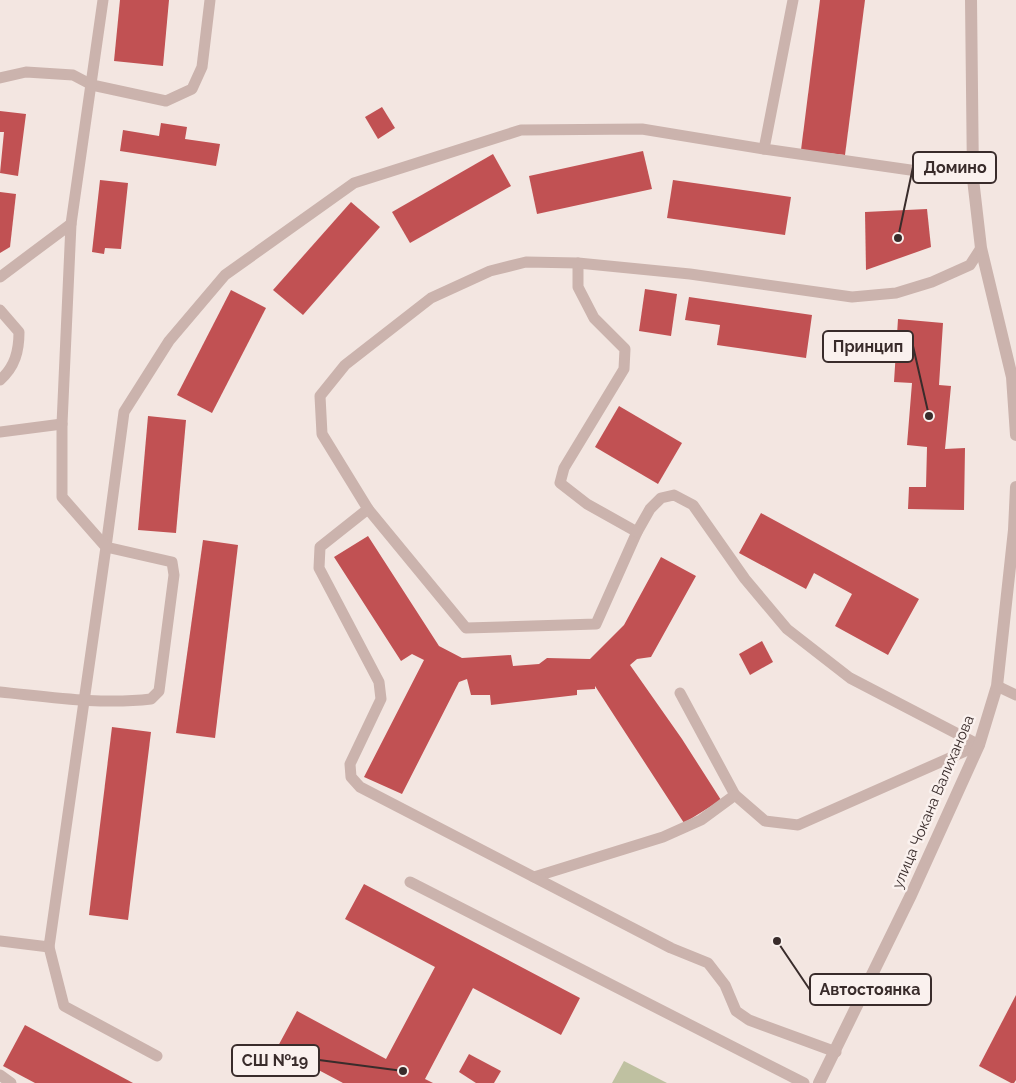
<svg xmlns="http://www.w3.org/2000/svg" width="1016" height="1083" font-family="Raleway,sans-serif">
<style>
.green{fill:#bfc1a1}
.building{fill:#c15153}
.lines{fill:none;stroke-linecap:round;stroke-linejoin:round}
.service{stroke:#cbb3ad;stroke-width:11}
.minor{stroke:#cbb3ad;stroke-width:12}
.labels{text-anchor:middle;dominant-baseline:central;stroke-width:5;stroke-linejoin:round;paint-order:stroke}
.street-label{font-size:15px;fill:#392c2b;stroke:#faf1ee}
.leader{fill:none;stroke:#392c2b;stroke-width:2}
.callout-dot{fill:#392c2b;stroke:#faf1ee;stroke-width:2}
.callout{fill:#faf1ee;stroke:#392c2b;stroke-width:2}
.callout-label{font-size:16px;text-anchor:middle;font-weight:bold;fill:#392c2b}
</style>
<rect width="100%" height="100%" fill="#f3e6e1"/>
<path class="green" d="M624 1061 667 1083H612Z"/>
<g class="building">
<path d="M120 0H169L163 66 114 61Z"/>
<path d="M820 0H865L845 155 801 150Z"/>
<path d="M382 107 395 128 378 139 365 117Z"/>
<path d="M0 111 26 114 18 176 0 173 4 132H0Z"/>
<path d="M161 123 187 127 185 139 220 144 216 166 120 151 123 130 159 136Z"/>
<path d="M643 151 652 189 537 214 529 176Z"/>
<path d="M493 154 511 186 410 243 392 212Z"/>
<path d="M100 180 128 183 121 249 105 248 104 254 92 252Z"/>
<path d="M673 180 791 197 785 235 667 218Z"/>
<path d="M0 192 16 194 10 247 0 253Z"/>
<path d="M351 202 380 227 303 315 273 290Z"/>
<path d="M927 209 931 247 866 270 865 212Z"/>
<path d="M645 289 677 294 671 336 639 331Z"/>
<path d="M231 290 266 308 212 413 177 395Z"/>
<path d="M689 297 812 315 806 358 717 345 720 325 685 320Z"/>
<path d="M898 319 943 323 939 385 951 386 945 449 965 448 964 510 908 509 909 487H926L927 447 907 445 912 383 894 382Z"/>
<path d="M619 406 682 443 658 484 595 447Z"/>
<path d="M148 416 186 420 176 533 138 530Z"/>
<path d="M761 513 919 599 888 655 835 626 852 594 814 573 806 589 739 553Z"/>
<path d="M368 536 439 646 462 658 511 655 513 666 539 664 547 658 590 659 624 625 661 557 696 576 651 657 637 659 630 665 682 739 721 800 684 823 595 686V689L577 690V695L491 705 490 695H471L467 679 459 682 402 794 364 777 424 660 412 654 401 661 334 557Z"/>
<path d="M203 540 238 545 215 738 176 733Z"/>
<path d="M762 641 773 662 750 675 739 654Z"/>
<path d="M112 727 151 732 128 920 89 915Z"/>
<path d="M364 884 580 998 561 1035 473 988 425 1079 433 1083H343L277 1048 297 1011 386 1059 435 967 345 919Z"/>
<path d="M1016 995V1080L1014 1083H1011L979 1066Z"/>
<path d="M25 1025 133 1083H35L3 1066Z"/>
<path d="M469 1054 501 1071 494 1083H476L459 1072Z"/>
</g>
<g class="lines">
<g class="service">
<path d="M793 0 764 149 973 179"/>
<path d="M0 78 26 72 73 75 92 85 166 101 192 89 202 67 210 0"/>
<path d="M0 277 71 224"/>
<path d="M0 310 19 332C19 351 15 367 0 380"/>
<path d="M0 432 62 424"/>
<path d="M368 509 466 628 596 624 637 532 587 504 560 483 564 468 624 369 625 349 594 318 578 287V263"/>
<path d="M637 532 650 509 661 498 674 495 693 505 745 579 787 629 850 678 979 745"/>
<path d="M997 686 1016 695"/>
<path d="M0 692C50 697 101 705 151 699L159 691 174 575 172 562 106 547 124 412 169 341 225 275 354 183 521 130 642 129 764 149"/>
<path d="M680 693 735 795 765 821 798 825 979 745"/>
<path d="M534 877 663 837 701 820 735 795"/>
<path d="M410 882 804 1083"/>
<path d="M0 941 49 947 106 547 62 497V424L71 224 103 0"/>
<path d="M49 947 64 1006 157 1056"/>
<path d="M836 1052 749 1020 736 1011 725 985 708 963 671 948 360 787 351 777 350 764 381 699 379 682 319 568 320 547 368 509 322 434 320 396 345 365 431 298 490 271 526 262 578 263 690 274 852 297 896 293 932 282 970 265 981 248"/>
<path d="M0 1075 11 1083"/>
</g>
<g class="minor">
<path d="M971 0 973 179 981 248 1012 377 1016 435"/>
<path d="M819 1083 911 895 979 745 997 686 1014 530 1016 487"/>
</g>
</g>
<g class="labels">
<g class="street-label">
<text transform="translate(933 802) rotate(-67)">улица Чокана Валиханова</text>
</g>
</g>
<path class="leader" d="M898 238L913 167M929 416L913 346M777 941L810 990M403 1071L319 1060"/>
<g class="callout-dot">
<circle cx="898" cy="238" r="5"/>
<circle cx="929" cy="416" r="5"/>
<circle cx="777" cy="941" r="5"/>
<circle cx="403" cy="1071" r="5"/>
</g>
<g class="callout">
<rect x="913" y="152" width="83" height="31" rx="5"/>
<rect x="823" y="331" width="90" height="31" rx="5"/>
<rect x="810" y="974" width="121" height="31" rx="5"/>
<rect x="232" y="1045" width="87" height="31" rx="5"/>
</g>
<g class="callout-label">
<text x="955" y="173">Домино</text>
<text x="868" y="352">Принцип</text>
<text x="870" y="995">Автостоянка</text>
<text x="275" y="1066">СШ №19</text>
</g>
</svg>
